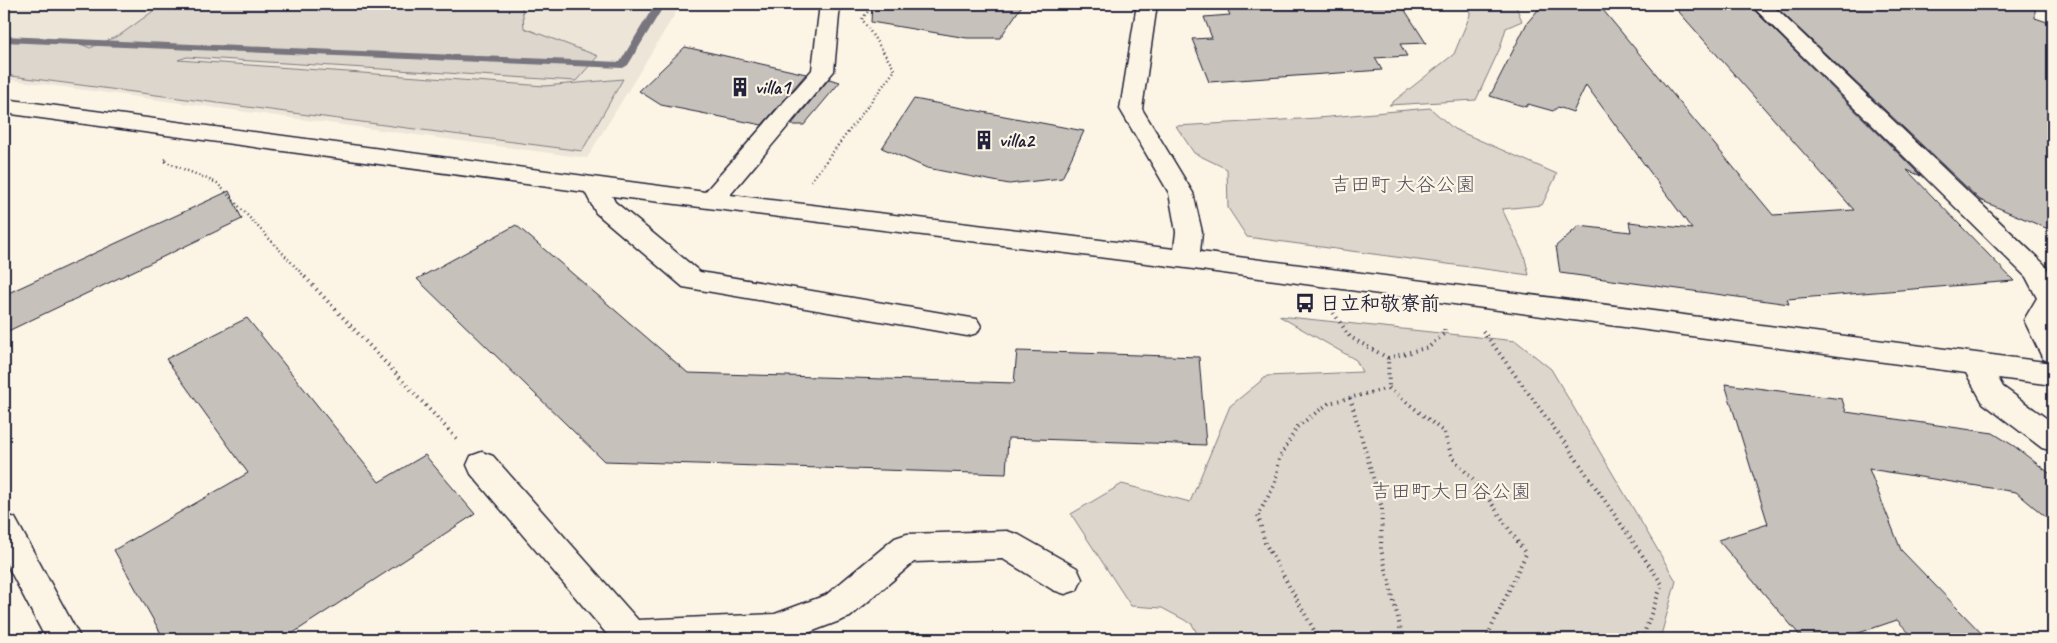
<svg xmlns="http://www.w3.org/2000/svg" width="2057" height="643" font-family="Caveat,'Klee One',sans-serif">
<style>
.built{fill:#ece5d8}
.green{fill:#dcd6cc;stroke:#7f7c84}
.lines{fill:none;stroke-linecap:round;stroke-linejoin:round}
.stream{fill:#78757e;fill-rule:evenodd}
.building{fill:#c6c1bb;stroke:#22223b}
.minor-casing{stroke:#22223b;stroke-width:3}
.path-far1{stroke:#22223b;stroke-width:2.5;stroke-dasharray:1 3;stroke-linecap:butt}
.path{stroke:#22223b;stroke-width:4;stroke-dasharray:1 4.5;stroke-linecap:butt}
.minor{fill:#fcf5e5;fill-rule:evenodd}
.labels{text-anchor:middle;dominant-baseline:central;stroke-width:4.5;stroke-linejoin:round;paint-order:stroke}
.poi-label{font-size:20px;font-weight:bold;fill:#22223b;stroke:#fcf5e5;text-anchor:start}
.park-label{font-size:20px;fill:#504f5f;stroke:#fcf5e5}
</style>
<rect width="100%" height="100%" fill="#fcf5e5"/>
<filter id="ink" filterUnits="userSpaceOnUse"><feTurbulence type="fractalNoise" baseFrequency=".02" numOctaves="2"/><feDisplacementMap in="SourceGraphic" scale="10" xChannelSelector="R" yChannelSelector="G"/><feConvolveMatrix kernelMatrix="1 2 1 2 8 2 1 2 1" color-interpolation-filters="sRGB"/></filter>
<g filter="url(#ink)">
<path class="built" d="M4 4H681L587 158 4 79Z"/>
<g class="green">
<path d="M163 4H522L524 28 598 56 576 81 187 57 178 60 545 86 623 79 582 151 4 75V38L75 41 90 48 120 35Z"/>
<path d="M1469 4H1515L1522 21 1506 28 1500 48 1476 100 1389 105 1454 54 1470 15Z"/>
<path d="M1430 108 1454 129 1557 174 1542 205 1502 209 1524 255 1529 275 1247 237 1228 208 1227 169 1194 153 1176 126 1318 118Z"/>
<path d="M1279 316 1516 341 1551 369 1676 581 1660 639H1200L1192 624 1162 608 1131 606 1071 514 1122 484 1190 502 1230 406 1267 376 1362 372 1356 360Z"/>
</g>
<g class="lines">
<path class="stream" d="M655 4H665L628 65 623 68 4 42V36L620 62Z"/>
</g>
<g class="building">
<path d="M872 4H1023L1000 38H967L871 22Z"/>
<path d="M1225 4H1337L1339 8 1401 4 1426 43 1400 44 1407 56 1375 58 1382 70 1209 82 1192 39 1212 38 1204 17 1230 15Z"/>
<path d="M1543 4H1598L1773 215 1854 210 1672 4H1748L1921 176 1907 170 2014 281 1787 299 1789 304 1560 273 1556 246 1579 226 1631 232 1629 222 1692 229 1586 85 1573 112 1558 107 1553 111 1528 104 1526 107 1490 96 1527 23Z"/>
<path d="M1773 4H2035V18L2053 24V231L1980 200Z"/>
<path d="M685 47 806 74 762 125 661 105 639 91Z"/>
<path d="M829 79 840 82 804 125H791Z"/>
<path d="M914 99 1084 131 1062 178 1009 184 927 168 882 148Z"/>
<path d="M229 191 242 219 4 333V295Z"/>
<path d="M516 225 688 373 1014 383 1017 351 1199 357 1206 445 1008 438 1006 474 604 461 417 279Z"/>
<path d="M247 318 379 482 425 455 475 514 284 639H164L114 550 248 473 166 359Z"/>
<path d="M1725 384 1842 399 1846 412 1993 433 2014 446 2053 476V523L2016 492 1869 469 1901 550 1987 639H1915L1897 620 1841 639H1803L1718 540 1768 524Z"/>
</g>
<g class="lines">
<defs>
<g id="minor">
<path d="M820 4H840L834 71 730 195 1174 249 1176 232 1169 193 1120 109 1137 4H1157L1142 109 1193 193 1202 232 1200 252 2053 363V385L1998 378 2003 387 2053 423V451L2042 448 1983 403 1966 373 1186 268 612 196 615 202 700 272 977 319 981 326 977 333 967 336 683 287 596 213 585 192 4 113V99L705 192 812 70Z"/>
<path d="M1750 4H1771L2044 264 2053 279V362L2043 359 2024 320 2037 298 2026 277Z"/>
<path d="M482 452 493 456 638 620 775 614 826 595 895 538 907 534 1007 531 1019 535 1077 568 1082 579 1077 590 1065 594 1053 590 1003 559 914 562 850 617 792 639H611L471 474 467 465 471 456Z"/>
<path d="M4 514 15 518 81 639H46L4 559Z"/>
</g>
</defs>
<use href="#minor" class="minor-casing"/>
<g class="path-far1">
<path d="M166 159 164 161 217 183 306 278"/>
<path d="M811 181 895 70 862 19 874 4"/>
</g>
<g class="path">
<path d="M305 277 459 441"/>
<path d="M1483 331 1570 450 1662 584 1642 639"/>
<path d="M1388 358 1429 347 1444 334 1445 325"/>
<path d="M1389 388 1444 432 1452 457 1484 492 1526 554 1486 639"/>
<path d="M1350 398 1382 508 1381 549 1403 639"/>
<path d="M1319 639 1265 543 1258 515 1275 484 1279 459 1297 427 1329 403 1389 388 1388 358 1350 337 1333 312"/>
</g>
<use href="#minor" class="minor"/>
</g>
</g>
<defs>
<symbol id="building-bare" viewBox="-9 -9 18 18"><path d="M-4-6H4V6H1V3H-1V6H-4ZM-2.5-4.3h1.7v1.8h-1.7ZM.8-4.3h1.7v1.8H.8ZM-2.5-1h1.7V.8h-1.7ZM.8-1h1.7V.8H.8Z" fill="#22223b" stroke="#fcf5e5" stroke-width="2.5" paint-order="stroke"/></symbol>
<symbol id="bus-bare" viewBox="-9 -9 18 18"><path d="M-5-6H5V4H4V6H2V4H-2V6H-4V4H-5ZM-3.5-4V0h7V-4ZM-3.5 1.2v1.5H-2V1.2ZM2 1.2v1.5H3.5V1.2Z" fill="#22223b" stroke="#fcf5e5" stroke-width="2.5" paint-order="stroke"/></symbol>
</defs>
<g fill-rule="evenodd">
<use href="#building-bare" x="726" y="73" width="28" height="28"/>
<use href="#building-bare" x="970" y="126" width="28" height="28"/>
<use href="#bus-bare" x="1291" y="289" width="28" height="28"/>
</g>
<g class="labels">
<g class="poi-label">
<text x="755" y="87">villa1</text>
<text x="999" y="140">villa2</text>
<text x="1320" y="303">日立和敬寮前</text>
</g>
<g class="park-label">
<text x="1403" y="184">吉田町 大谷公園</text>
<text x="1451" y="491">吉田町大日谷公園</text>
</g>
</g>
<rect width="2057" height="643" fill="none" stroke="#fcf5e5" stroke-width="20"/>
<rect x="10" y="10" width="2037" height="623" fill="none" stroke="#22223b" stroke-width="2" filter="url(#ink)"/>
</svg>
